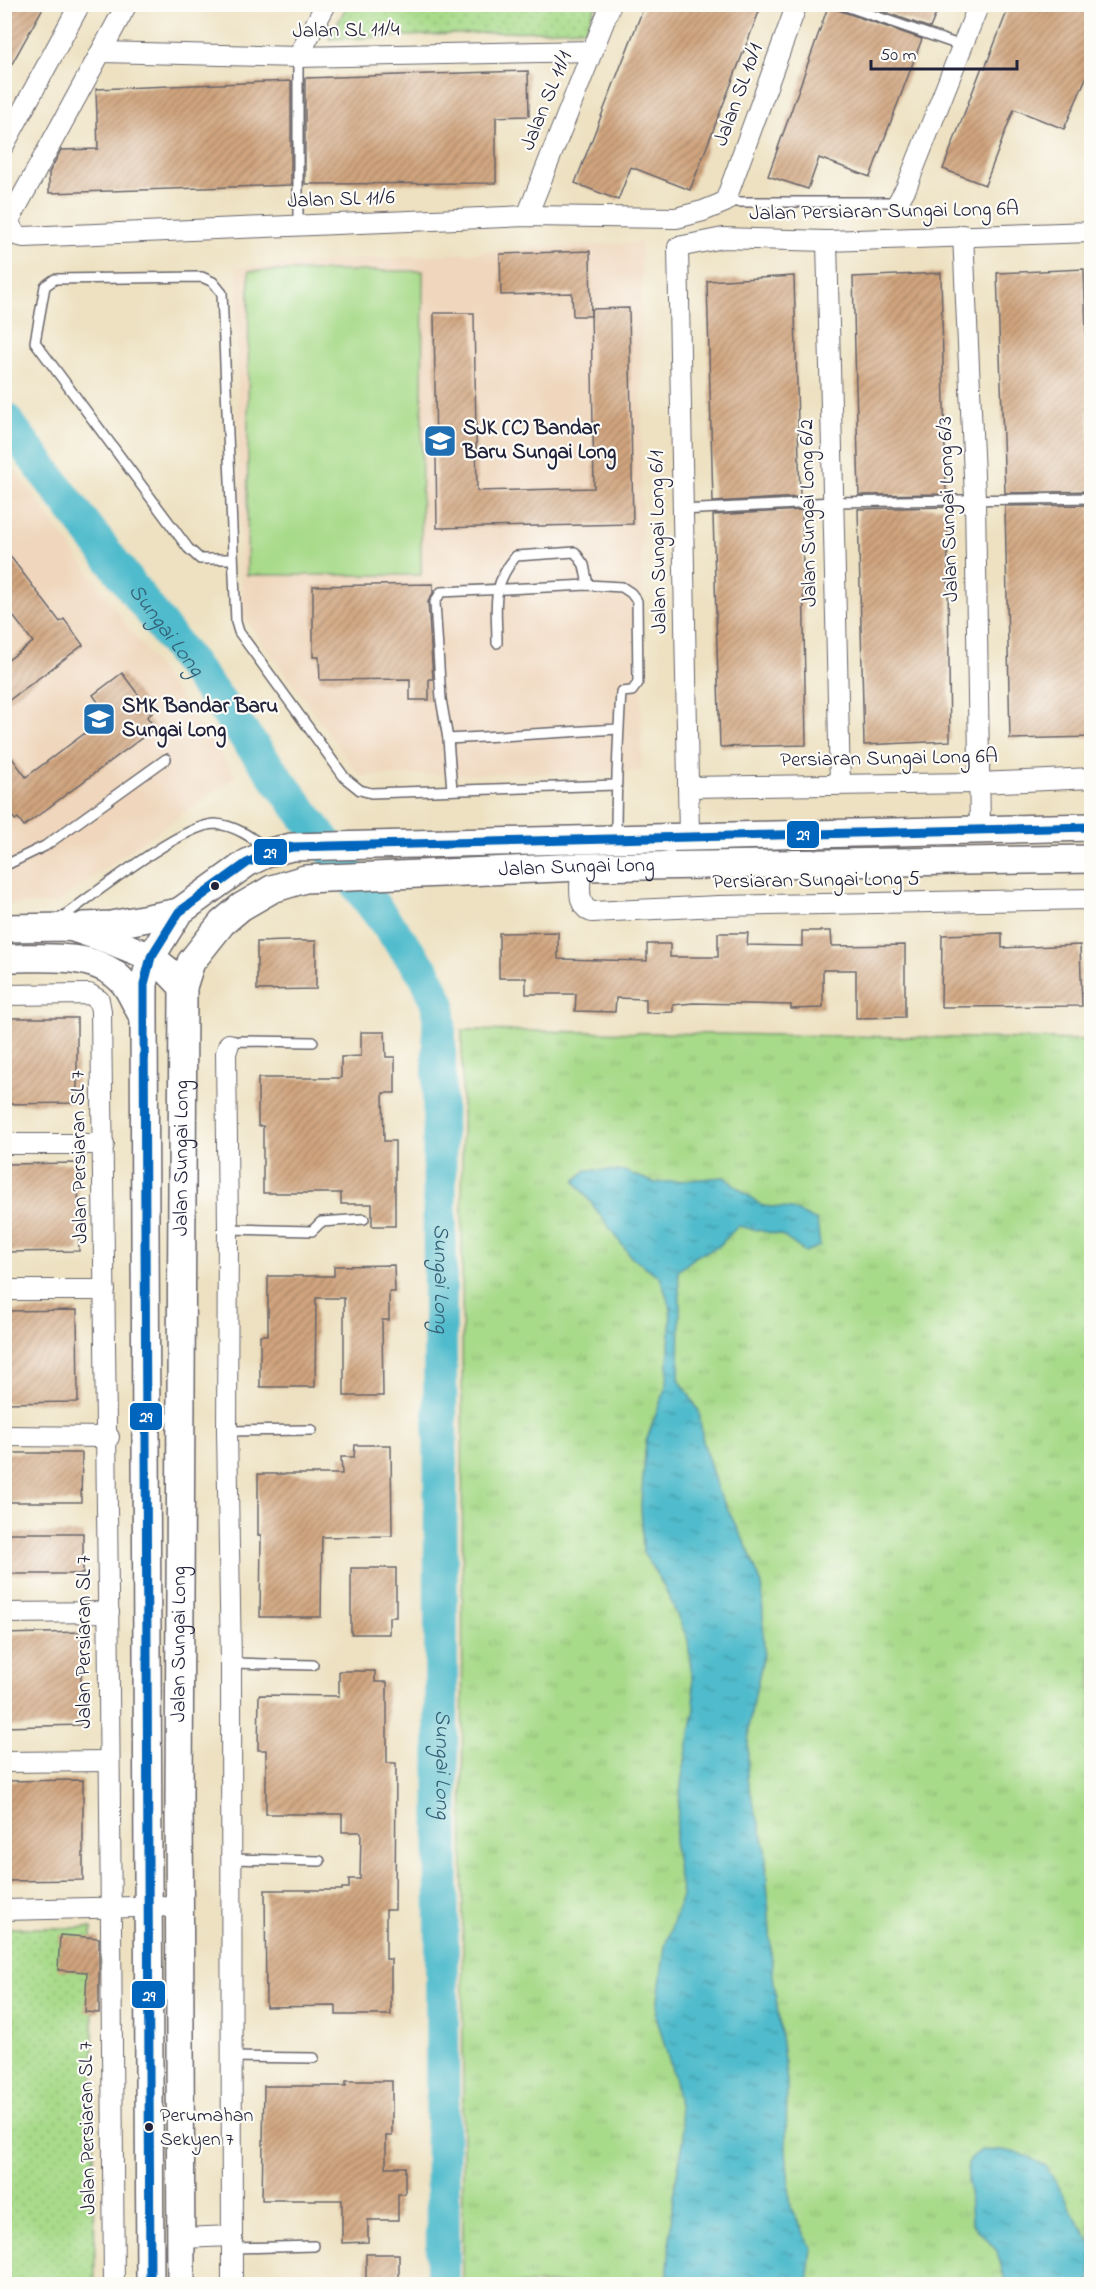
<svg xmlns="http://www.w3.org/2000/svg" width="1096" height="2289" font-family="'Indie Flower',sans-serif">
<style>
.built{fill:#efd6bc}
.grass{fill:url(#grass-tufts);stroke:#647e62;stroke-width:1.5}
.park{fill:url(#park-dots);stroke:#647e62;stroke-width:1.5}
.pitch{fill:#a7da89;stroke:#647e62;stroke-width:1.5}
.water{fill:url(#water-ripples);stroke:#386e84;stroke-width:1.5}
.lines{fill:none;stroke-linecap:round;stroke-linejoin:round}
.river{stroke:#4fbbcc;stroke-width:34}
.building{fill:url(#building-hatch)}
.lane-casing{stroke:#69656a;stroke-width:12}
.street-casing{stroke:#69656a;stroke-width:22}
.secondary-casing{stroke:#69656a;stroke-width:30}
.lane{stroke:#fff;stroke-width:9}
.street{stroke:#fff;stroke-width:20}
.secondary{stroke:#fff;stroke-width:27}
.bus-1-casing{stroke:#fdfcf7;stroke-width:14}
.bus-1{stroke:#0065bd;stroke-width:9}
.bus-dot{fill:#22223b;stroke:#fdfcf7;stroke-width:2}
.labels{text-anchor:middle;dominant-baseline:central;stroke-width:4.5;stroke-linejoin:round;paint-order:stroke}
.bus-label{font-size:20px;fill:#22223b;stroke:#fdfcf7;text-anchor:start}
.street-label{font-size:21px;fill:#22223b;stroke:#fdfcf7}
.poi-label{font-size:21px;font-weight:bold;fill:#22223b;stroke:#fdfcf7;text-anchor:start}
.water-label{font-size:22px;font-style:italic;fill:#345f75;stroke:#fdfcf7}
.line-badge{stroke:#fdfcf7;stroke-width:2}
.badge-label{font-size:16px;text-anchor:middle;font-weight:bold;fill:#fff}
</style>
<defs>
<pattern id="grass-tufts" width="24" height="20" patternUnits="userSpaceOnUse" patternTransform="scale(1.5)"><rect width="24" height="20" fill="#a7da89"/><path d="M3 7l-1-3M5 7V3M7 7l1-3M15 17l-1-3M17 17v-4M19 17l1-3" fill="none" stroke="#8fbb77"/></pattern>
<pattern id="park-dots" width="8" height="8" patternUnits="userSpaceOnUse" patternTransform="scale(1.5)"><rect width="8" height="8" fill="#a7da89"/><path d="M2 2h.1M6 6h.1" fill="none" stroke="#8fbb77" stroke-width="1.8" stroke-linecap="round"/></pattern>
<pattern id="water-ripples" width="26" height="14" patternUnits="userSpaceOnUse" patternTransform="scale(1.5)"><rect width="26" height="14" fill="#4fbbcc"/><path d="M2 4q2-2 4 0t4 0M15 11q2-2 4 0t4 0" fill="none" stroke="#4198a7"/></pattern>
<pattern id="building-hatch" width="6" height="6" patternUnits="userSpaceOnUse" patternTransform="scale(1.5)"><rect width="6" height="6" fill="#d0a47e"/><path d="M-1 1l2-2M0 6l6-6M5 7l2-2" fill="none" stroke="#a88568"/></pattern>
</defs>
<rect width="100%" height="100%" fill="#fdfcf7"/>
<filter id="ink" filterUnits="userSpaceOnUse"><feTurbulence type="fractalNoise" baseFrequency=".0167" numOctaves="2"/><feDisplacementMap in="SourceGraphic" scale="12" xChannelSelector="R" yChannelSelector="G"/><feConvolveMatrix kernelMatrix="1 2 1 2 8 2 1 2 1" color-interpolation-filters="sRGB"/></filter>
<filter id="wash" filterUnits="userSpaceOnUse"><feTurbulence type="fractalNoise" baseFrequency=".008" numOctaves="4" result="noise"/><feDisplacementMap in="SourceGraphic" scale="24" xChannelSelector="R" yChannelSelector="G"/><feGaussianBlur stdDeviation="1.35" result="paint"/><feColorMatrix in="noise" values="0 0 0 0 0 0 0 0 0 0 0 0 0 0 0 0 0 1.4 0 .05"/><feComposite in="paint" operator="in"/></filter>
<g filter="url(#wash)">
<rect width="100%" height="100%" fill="#ede1c1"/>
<g class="built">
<path d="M641 242 642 771 360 776 242 614 236 268Z"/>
<path d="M4 455 236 776 56 903 5 905Z"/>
</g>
<path class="grass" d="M462 1030 1091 1040V2284H463Z"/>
<g class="park">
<path d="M348 4H596V5L586 29 329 39Z"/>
<path d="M4 1928H92L95 2284H5Z"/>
</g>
<path class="pitch" d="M249 271H423L421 575H247Z"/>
<g class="water">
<path d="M586 1170 624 1171 655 1183 724 1177 762 1206 792 1209 817 1221 820 1246 805 1252 781 1235 738 1226 718 1247 698 1255 678 1271 680 1303 679 1379 699 1411 703 1442 718 1491 747 1547 762 1585 764 1652 749 1723 747 1779 765 1846 772 1967 787 2082 786 2150 791 2208 812 2249 808 2284H667L673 2195 684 2137 675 2081 656 2015 665 1946 682 1896 674 1846 682 1777 695 1708 688 1640 664 1586 643 1552 641 1504 646 1442 667 1383 671 1309 660 1277 631 1257 575 1181Z"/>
<path d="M981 2150 1017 2152 1046 2166 1091 2244V2284H1006L997 2251 971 2222 967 2163Z"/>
</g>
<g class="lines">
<path class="river" id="s1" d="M4 418 425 974 439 1005 443 2284"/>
</g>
<g id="blocks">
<g class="building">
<path d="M4 4H45L4 78Z"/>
<path d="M645 4H762L690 190 631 167 618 200 575 183Z"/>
<path d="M829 4H833L838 10 922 39 870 177 819 158 808 189 768 176Z"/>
<path d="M862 4H940L930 28Z"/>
<path d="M1010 4H1092V64L1064 129 1014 109 985 185 943 169 982 67 985 68Z"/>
<path d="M528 71 529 116 496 117V183L305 184V78Z"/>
<path d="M291 81V185L49 193V173L61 150 98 149 96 89Z"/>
<path d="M590 251 591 316H573L572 293 501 295 500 254Z"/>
<path d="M1084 269 1091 491 1005 493 997 273Z"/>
<path d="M941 273 946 494 859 495 853 277Z"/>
<path d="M794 276 800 497 713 502 707 281Z"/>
<path d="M629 308 633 524 437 528 434 313H474L477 491 594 488 591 309Z"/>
<path d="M1091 505 1092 737 1010 739 1005 506Z"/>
<path d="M947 507 950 741 864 745 858 509Z"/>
<path d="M802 510 806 745 720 747 713 515Z"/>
<path d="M4 548 60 622 64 619 83 645 4 704V663L33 642 4 604Z"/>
<path d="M433 584V593L428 602 433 679H429V700H410V679L320 680 319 657H313V586Z"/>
<path d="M122 673 152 713 147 717 155 728 24 826 18 818 15 820 4 805V747L26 777 108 716 93 695Z"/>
<path d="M802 931H831L832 946 905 945V1017L856 1018V970H823V1008L791 1009V1005L693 1003 673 1005V1012L646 1013V999L616 998 615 1012 575 1011 576 994H526V978H499V933L558 932V959L647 961V944H670V957H718V933H748L747 945 802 946Z"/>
<path d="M1002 933V948L1080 945 1082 1006 941 1007 942 935Z"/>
<path d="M286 941H316V989L257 990V942Z"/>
<path d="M4 1018H77V1103L4 1104Z"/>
<path d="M361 1032H385L386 1057H395V1093H383L384 1141H395V1226H372V1204H341V1193H263V1126H258V1078H341V1057L361 1056Z"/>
<path d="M78 1163 79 1251 4 1252V1164Z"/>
<path d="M394 1265 395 1292H389V1320H382L383 1396H344V1298H316L315 1387H260V1335H268V1276H334V1266Z"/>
<path d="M77 1310 78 1402 4 1403V1311Z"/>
<path d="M355 1445H391L392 1536 322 1537 321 1617H260L261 1535 258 1536V1474H342L341 1457H354Z"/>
<path d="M4 1453H82L81 1502H4Z"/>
<rect x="4" y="1533" width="79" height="41"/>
<path d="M351 1568H396V1617H389V1634H351Z"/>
<path d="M81 1632V1725L4 1727V1634Z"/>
<path d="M339 1671H375V1682H387V1763H396L395 1910H386V1959H391V2015H336V2006L266 2007 265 1890H342V1888H349V1879H360L361 1832H342V1814H266V1750H258L259 1695 339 1696Z"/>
<path d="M83 1780V1880L4 1881V1781Z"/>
<path d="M60 1935 99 1938V2013L85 2012 87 1972 58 1970Z"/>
<path d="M346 2081H392V2136H386V2167H405V2194H398V2220H368V2242L342 2243V2200H262L264 2086H346Z"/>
<rect x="366" y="2254" width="33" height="30"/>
</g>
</g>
</g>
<g filter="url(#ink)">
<use href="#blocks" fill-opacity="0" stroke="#69656a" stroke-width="1.5"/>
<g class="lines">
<defs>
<g id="lane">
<path d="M780 4 795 11"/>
<path d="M840 4 962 46"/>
<path d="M725 202H898"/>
<path d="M298 225V57"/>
<path d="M682 510 833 502 1092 498"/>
<path d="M232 559H200L188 548 35 342 45 286 55 279 202 277 213 282 222 293 236 622 239 632 345 778 360 790 371 793 616 785"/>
<path d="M497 643C497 605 490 588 516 556L575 552 584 565 588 585"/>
<path d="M448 739 452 790"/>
<path d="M616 837C616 788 618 740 621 692L632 691 638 683 637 601 631 593 622 587 588 585 441 592 435 602 441 699 448 739 618 729"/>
<path d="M4 866 45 846 166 759"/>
<path d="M57 921C88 899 182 824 215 824 235 825 253 838 268 850"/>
<path d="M229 1044 239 1041 313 1042"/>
<path d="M228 1229 312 1231 321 1222 364 1219"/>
<path d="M227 1431 312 1430"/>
<path d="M231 1663 313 1665"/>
<path d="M231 1859 320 1861"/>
<path d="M231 2057 314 2058"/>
<path d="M232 2248 314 2246"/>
</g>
<g id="street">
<path d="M127 4 11 217 9 223 16 235 24 237 527 216 676 218 703 211 725 202 797 4"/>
<path d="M101 52 298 57 593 51"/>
<path d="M298 57 326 4"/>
<path d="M4 145 80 4"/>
<path d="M898 202 906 188 979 4"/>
<path d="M527 216 611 4"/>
<path d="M963 235 975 498 980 829"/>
<path d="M827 241 840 784"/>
<path d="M688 787 978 783 1092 778"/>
<path d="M689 837 678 247 723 238 827 241 1092 232"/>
<path d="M581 867C581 882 575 906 592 912L719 906 1092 899"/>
<path d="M4 995 89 994 99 1000 101 1011C109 1435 109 1860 114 2284"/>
<path d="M229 1044 226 1053 228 1229 227 1431 231 1663 232 2284"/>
<path d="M4 1144H104"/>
<path d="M4 1290H105"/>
<path d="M4 1436 109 1437"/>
<path d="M4 1613 109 1612"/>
<path d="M4 1762 109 1761"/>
<path d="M4 1910 179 1906"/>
<path d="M181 2238 232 2236"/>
</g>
<g id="secondary">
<path d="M84 926 111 925 179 912"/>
<path d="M4 928 70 927 109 940 151 957 166 969 183 987"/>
<path d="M4 958C43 959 96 950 124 983 131 992 136 1005 142 1015"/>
<path d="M150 2284 144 1019V984L151 957 179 912 247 863 270 852 292 847 1092 827"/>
<path id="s2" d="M181 2284 179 1796 183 987 191 962 222 923 241 907 272 889 305 879 581 867 1092 859"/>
</g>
</defs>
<use href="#lane" class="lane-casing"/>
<use href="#street" class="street-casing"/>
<use href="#secondary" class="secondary-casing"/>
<use href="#lane" class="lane"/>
<use href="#street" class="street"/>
<use href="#secondary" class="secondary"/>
<defs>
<path id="bus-1" d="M150 2284 144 1019V984L151 957 179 912 247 863 270 852 292 847 1092 827"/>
</defs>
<use href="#bus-1" class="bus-1-casing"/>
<use href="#bus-1" class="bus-1"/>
</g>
</g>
<defs>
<symbol id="school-square" viewBox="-11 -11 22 22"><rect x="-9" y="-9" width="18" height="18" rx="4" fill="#1f6fb2" stroke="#fdfcf7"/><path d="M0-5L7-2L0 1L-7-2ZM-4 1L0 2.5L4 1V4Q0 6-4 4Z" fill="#fff"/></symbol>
</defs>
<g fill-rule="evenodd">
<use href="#school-square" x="421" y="422" width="38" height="38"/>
<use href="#school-square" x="80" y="700" width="38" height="38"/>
</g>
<g class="bus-dot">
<circle cx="215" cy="886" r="5"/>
<circle cx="149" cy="2127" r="5"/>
</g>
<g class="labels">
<g class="bus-label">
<text x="160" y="2116">Perumahan<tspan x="160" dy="24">Sekyen 7</tspan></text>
</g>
<g class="street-label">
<text transform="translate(346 31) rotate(-1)">Jalan SL 11/4</text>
<text transform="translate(739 95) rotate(-70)">Jalan SL 10/1</text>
<text transform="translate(547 101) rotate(-68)">Jalan SL 11/1</text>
<text transform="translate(341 200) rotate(-2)">Jalan SL 11/6</text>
<text transform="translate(884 212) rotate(-1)">Jalan Persiaran Sungai Long 6A</text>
<text transform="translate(949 509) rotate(-92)">Jalan Sungai Long 6/3</text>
<text transform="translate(809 513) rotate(-91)">Jalan Sungai Long 6/2</text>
<text transform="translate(659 542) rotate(-91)">Jalan Sungai Long 6/1</text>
<text transform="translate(889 759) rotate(-1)">Persiaran Sungai Long 6A</text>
<text stroke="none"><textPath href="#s2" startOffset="1740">Jalan Sungai Long</textPath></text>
<text transform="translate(816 881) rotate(-1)">Persiaran Sungai Long 5</text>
<text transform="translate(80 1157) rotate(-91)">Jalan Persiaran SL 7</text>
<text stroke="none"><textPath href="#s2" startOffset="1126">Jalan Sungai Long</textPath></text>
<text transform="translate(85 1642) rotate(-90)">Jalan Persiaran SL 7</text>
<text stroke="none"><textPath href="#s2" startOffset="640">Jalan Sungai Long</textPath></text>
<text transform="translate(88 2128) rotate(-91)">Jalan Persiaran SL 7</text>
</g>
<g class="poi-label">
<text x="463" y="429">SJK (C) Bandar<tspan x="463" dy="24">Baru Sungai Long</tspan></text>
<text x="122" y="707">SMK Bandar Baru<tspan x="122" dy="24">Sungai Long</tspan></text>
</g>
<g class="water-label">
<text stroke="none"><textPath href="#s1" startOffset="267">Sungai Long</textPath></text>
<text stroke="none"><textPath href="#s1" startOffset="1005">Sungai Long</textPath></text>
<text stroke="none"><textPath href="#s1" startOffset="1491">Sungai Long</textPath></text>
</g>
</g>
<g class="line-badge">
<rect x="786" y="820" width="34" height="29" rx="6" fill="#0065bd"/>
<rect x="253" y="838" width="35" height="28" rx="6" fill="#0065bd"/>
<rect x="129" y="1402" width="34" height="29" rx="6" fill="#0065bd"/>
<rect x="131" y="1980" width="35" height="29" rx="6" fill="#0065bd"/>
</g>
<g class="badge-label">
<text x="803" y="840">29</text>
<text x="270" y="858">29</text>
<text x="146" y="1422">29</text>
<text x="149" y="2001">29</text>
</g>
<rect width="1096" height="2289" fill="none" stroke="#fdfcf7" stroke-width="24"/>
<path d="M871 60v9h146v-9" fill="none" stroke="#22223b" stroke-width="3"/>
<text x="880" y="60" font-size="18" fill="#22223b" stroke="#fdfcf7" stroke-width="4.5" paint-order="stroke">50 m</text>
</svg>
